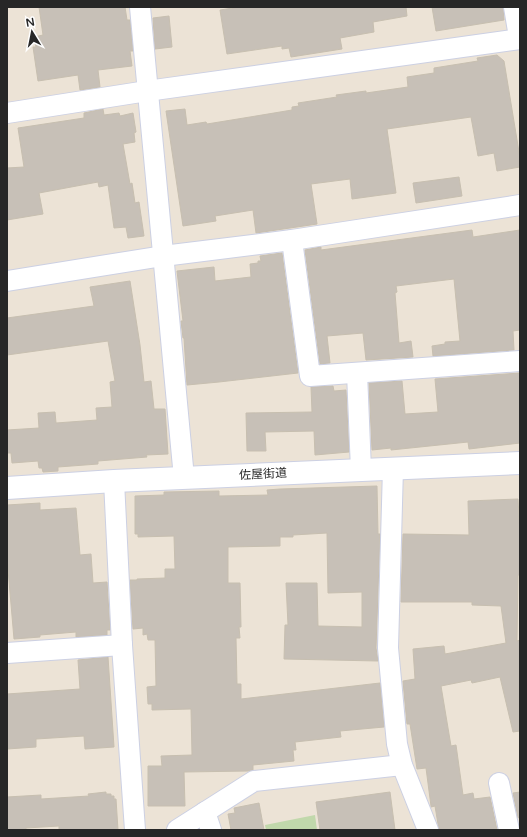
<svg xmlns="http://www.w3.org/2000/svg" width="527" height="837" font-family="'Varela Round','Noto Sans JP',sans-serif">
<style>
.cemetery{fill:#c1d8ab}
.building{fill:#c7c0b7;stroke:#c7bfb0}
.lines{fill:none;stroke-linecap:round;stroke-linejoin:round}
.minor-casing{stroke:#ccd0e3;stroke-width:22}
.tertiary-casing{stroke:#ccd0e3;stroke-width:24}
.minor{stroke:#fff;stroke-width:20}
.tertiary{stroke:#fff;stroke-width:22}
.labels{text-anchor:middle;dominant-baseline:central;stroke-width:4;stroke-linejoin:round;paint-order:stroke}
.street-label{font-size:12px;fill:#272727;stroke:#fff}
</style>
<rect width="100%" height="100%" fill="#ece3d6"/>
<path class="cemetery" d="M315 815 317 830H266L265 825Z"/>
<g class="building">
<path d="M39 7H125L127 20H130L133 51H130L132 66 98 70 100 87 80 90 78 75 38 81 33 47H36L34 37 43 35Z"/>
<path d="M239 7H406L407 16 373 22 374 32 340 38 342 49 291 57 289 48 282 49V46L227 54 220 10Z"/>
<path d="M432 7H503L504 20 436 31Z"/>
<path d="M169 16 172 47 155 49 153 18Z"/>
<path d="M497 55 504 61 520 158V167L497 171 494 153 478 156 471 117 387 129 396 193 352 199 350 179 311 184 317 224 256 233 253 210 215 216 216 221 183 226 166 111 185 109 187 125 206 122 207 124 250 117 292 110V107L299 106 298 103 337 97 336 95 366 91V93L408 87 407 77 434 73V68L478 61 477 58Z"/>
<path d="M103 109 104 115 119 113 120 116 133 113 136 132 134 133 135 142 123 144 130 184 132 183 135 203 139 202 144 236 128 238 126 227 114 228 108 185 99 187 98 182 39 193 43 214 7 220V168L24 167 18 128 84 118V113Z"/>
<path d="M459 177 462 196 416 203 413 183Z"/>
<path d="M472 230 473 237 520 230V330L513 331 514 350 433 356 432 346 445 344V342L460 341 454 279 396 286 397 292 395 293 399 343 411 341 413 357 366 360 363 333 327 336 330 363 320 364 305 250 321 247V250Z"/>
<path d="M282 253 298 373 219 382 187 385 184 338H183L181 321H183L177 271 214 267 215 281 251 277 250 264 258 263V261H261L260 256Z"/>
<path d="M130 281 140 345 144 382 151 381 154 409H165L168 454 146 455 147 457 98 461V464L58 467V471L43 472 42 468H39L38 461 12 463 11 453H7V430L39 428 38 413 55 412 56 423 97 420 96 408 112 407 110 382 115 381 108 341 7 355V318L94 306 90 287Z"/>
<path d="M520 373V443L469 449 468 442 391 450V448L372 450 369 383 402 381 405 414 438 412 435 379Z"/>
<path d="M333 386 334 391 346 390 349 452 315 455 314 431 265 432 266 451H247L246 413 312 412 311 387Z"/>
<path d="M377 486 378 534H380L376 648 378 661 284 659 285 625H288L286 583H317L318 626 362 627V592L328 593 327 533 293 535V537H280V546L228 547V583H240L241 627H239L240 638H236L237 684H241V699L380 683 384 727 340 731 341 737 295 742 296 750H293L294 761 253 765V770L248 771 184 772 185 806H148V766H162L161 756 192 755 191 709 152 710V704H148L147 687 156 686 155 640H148L147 634 143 635V628L133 629 130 580H137V579L165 578V569H175L174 536 138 537V534H135V496L164 495V492L219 491V496L268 495 267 490 280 489Z"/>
<path d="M518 499 520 532V575H518L517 641 520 640V731L513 732 500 677 472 683 471 680 441 686 451 746 456 745 463 795 473 793 474 799 490 797 497 830H439L435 806 431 807V806L426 768 417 769 410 724H407L403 681 415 679 413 649 444 646 445 654 506 643 501 606 472 605V602H401L403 534 469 535 468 501Z"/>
<path d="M40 503V510L76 508 80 555 91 554 93 583 107 582 110 630H107V635L76 637V632L40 635V637L14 639 7 558V505Z"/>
<path d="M108 657 114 747 85 749 84 736 36 739V747L7 749V694L80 689 78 660Z"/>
<path d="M106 792V794H111V796H114V799H116L118 830H59V826L26 828V830H7V797L41 795V799L89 796 88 794Z"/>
<path d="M390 792 395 830H320L316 802Z"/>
<path d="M520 792V817L518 818 513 793Z"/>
<path d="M259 803 264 830H231L228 814 235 813 234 808Z"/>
</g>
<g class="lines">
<defs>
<g id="minor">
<path d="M140 7 184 478"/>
<path d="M7 113 147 91 520 39"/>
<path d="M292 240 310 376 520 361"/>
<path d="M7 281 163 256 292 240 520 205"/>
<path d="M357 373 361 470"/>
<path d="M393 468 388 648 397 744 402 765 428 830"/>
<path d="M114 481 122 645 135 830"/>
<path d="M7 653 122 645"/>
<path d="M499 783 509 830"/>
<path d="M205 812 211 830"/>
<path d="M177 830 254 781 402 765"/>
</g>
<g id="tertiary">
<path d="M515 7 520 37"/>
<path d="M7 488 114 481 520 463"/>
</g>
</defs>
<use href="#minor" class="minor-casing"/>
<use href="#tertiary" class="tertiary-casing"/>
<use href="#minor" class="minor"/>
<use href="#tertiary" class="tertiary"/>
</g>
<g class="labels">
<g class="street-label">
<text transform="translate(263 474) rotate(-3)">佐屋街道</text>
</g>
</g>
<rect width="527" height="837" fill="none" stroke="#272727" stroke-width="16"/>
<g transform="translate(32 32) rotate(350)" stroke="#ffffff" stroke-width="3" paint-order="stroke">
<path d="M0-3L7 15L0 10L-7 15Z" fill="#272727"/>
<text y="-6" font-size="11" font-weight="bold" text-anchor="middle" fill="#272727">N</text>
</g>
</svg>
